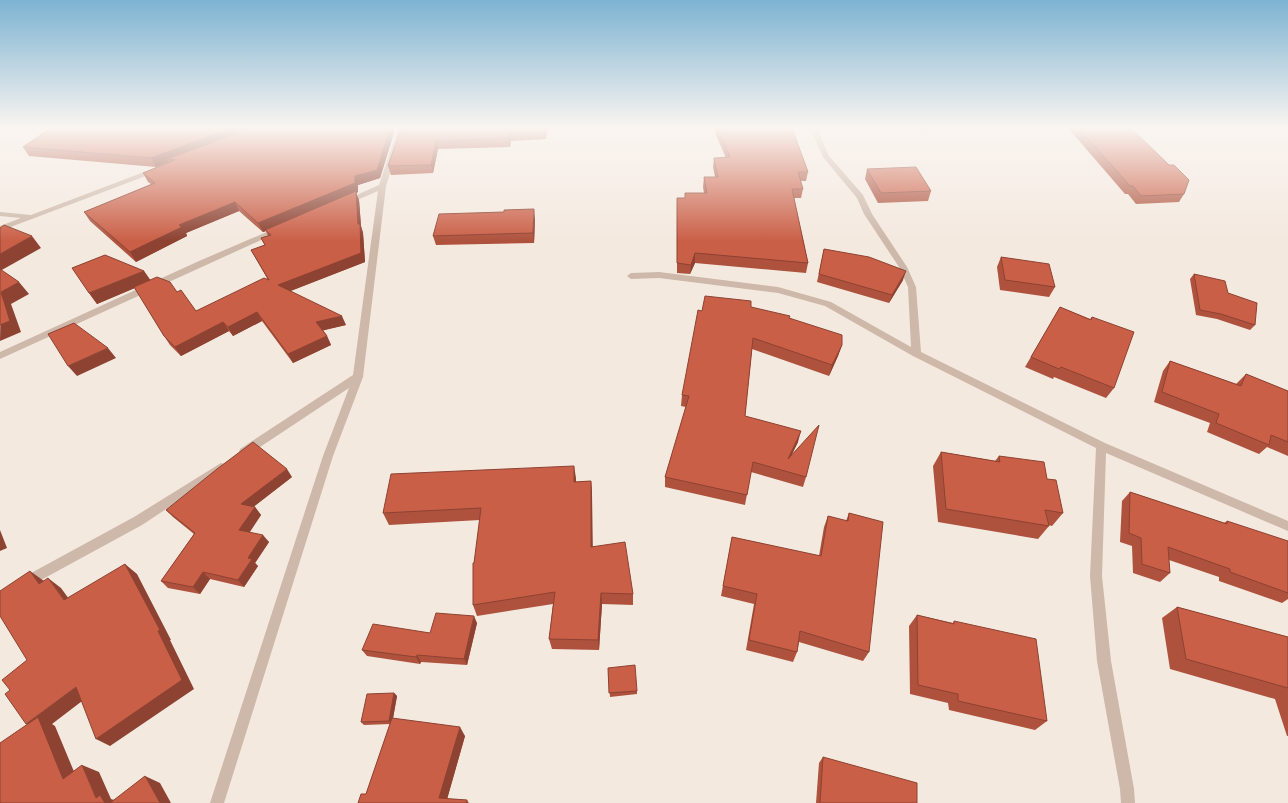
<svg xmlns="http://www.w3.org/2000/svg" width="1288" height="803" viewBox="0 0 1288 803" font-family="'Source Sans 3',sans-serif">
	<style>
		.lines { fill: none; stroke-linecap: round; stroke-linejoin: round }
		.street { fill: #cdb8aa; fill-rule: evenodd }
		.wall { fill: #ae523d }
		.shaded-wall { fill: #8d4232 }
		.building { fill: #ca5f47; stroke: #8d4232 }
	</style>
	<rect width="100%" height="100%" fill="#f4e9df"/>
	<g class="lines">
		<g class="street">
			<polygon points="398,128 404,128 386,186 363,377 333,456 224,803 210,803 323,456 349,388 248,455 244,456 240,455 239,452 240,449 353,375 378,191 348,204 345,204 341,202 379,185"/>
			<polygon points="810,128 817,128 829,156 863,195 872,214 907,267 916,287 921,352 1105,443 1288,521 1288,531 1106,453 1102,576 1111,661 1134,789 1135,803 1121,803 1120,789 1097,661 1090,576 1096,448 913,356 825,306 778,293 659,278 631,279 627,276 631,273 659,272 778,287 831,302 911,347 908,287 899,267 864,214 857,198 823,157"/>
			<polygon points="152,169 155,169 159,171 0,231 0,226 21,218 0,216 0,212 31,215"/>
			<polygon points="276,228 282,228 283,230 0,359 0,352 199,261"/>
			<polygon points="221,463 225,464 226,467 225,470 142,525 30,586 26,588 22,586 20,582 22,578 134,517"/>
		</g>
	</g>
	<g class="wall">
		<polygon points="51,128 393,128 394,133 380,178 358,185 358,192 356,193 359,200 361,226 363,233 365,262 290,291 346,325 323,330 327,336 331,345 293,363 262,321 233,336 229,331 181,356 170,345 164,336 135,288 97,304 89,293 144,271 150,280 177,292 196,311 268,280 251,250 265,245 261,238 268,236 266,231 263,232 239,211 186,233 187,236 136,262 90,221 84,212 151,184 148,182 143,173 168,162 156,167 29,156 23,147"/>
		<polygon points="401,128 547,128 546,139 511,141 510,147 438,149 433,173 391,175 388,166"/>
		<polygon points="713,128 792,128 808,172 806,181 800,181 803,189 801,198 794,198 808,263 806,273 695,263 690,274 677,273 677,198 685,198 704,193 703,187 704,177 715,177 713,167 714,158 726,158"/>
		<polygon points="851,128 879,128 852,129"/>
		<polygon points="920,128 956,128 921,130"/>
		<polygon points="1068,128 1131,128 1184,194 1179,202 1136,204 1128,194 1125,194"/>
		<polygon points="867,169 931,191 928,201 878,203 865,179"/>
		<polygon points="535,219 534,243 436,245 433,236"/>
		<polygon points="824,249 903,280 889,303 817,282"/>
		<polygon points="1001,257 1055,287 1049,297 1000,290 997,267"/>
		<polygon points="1194,274 1255,325 1250,330 1217,319 1196,315 1190,279"/>
		<polygon points="751,307 790,318 842,345 838,356 829,376 752,349 745,416 798,442 792,454 806,477 803,487 751,472 745,505 665,487 665,477 686,407 681,406 682,395 702,311"/>
		<polygon points="1060,307 1090,319 1092,317 1114,388 1106,398 1054,377 1053,379 1025,367"/>
		<polygon points="1170,361 1236,384 1246,374 1288,391 1288,456 1267,447 1259,454 1207,432 1210,423 1154,402 1163,371"/>
		<polygon points="941,452 995,461 999,456 1047,479 1063,513 1052,526 1048,525 1049,526 1038,539 938,522 933,466"/>
		<polygon points="292,477 253,507 255,507 261,515 249,532 269,542 255,563 258,566 244,587 210,579 200,594 168,588 161,581 194,534 173,517 166,510"/>
		<polygon points="576,478 576,482 591,481 592,493 592,547 633,594 633,605 602,604 599,650 552,649 549,639 553,604 477,616 473,605 474,563 480,520 389,525 383,513"/>
		<polygon points="1130,492 1224,523 1227,521 1288,545 1288,599 1282,603 1219,581 1219,577 1169,560 1170,573 1160,582 1133,573 1132,546 1120,542 1122,501"/>
		<polygon points="849,513 869,652 863,661 799,642 797,652 793,662 746,650 754,604 721,596 732,537 819,556 824,527 828,516 846,521"/>
		<polygon points="1177,607 1288,637 1288,736 1287,736 1275,699 1170,669 1162,618"/>
		<polygon points="917,615 953,623 954,621 1047,721 1035,730 949,710 948,703 910,694 909,626"/>
		<polygon points="477,623 467,665 421,662 420,664 367,656 362,650"/>
		<polygon points="608,668 637,691 637,694 610,697"/>
		<polygon points="394,693 397,696 393,718 465,736 447,799 467,800 469,803 358,803 366,794 390,724 364,725 361,722"/>
		<polygon points="823,757 917,803 816,803 819,763"/>
	</g>
	<g class="shaded-wall">
		<polygon points="232,128 249,128 167,159 168,162 156,167 151,158"/>
		<polygon points="390,128 393,128 394,133 380,178 358,185 358,192 356,193 359,200 361,226 363,233 365,262 283,294 278,285 361,253 265,230 266,231 263,232 258,223 355,176"/>
		<polygon points="545,128 547,128 546,139 545,131"/>
		<polygon points="509,133 511,141 510,147 508,138"/>
		<polygon points="436,141 438,149 433,173 431,165"/>
		<polygon points="235,202 239,211 186,233 187,236 136,262 130,252 179,225"/>
		<polygon points="534,209 535,219 534,243 533,233"/>
		<polygon points="32,236 41,248 0,271 0,254"/>
		<polygon points="695,253 695,263 690,274 691,265"/>
		<polygon points="144,271 151,281 97,304 89,293"/>
		<polygon points="906,271 903,280 889,303 892,295"/>
		<polygon points="19,282 29,294 11,304 21,332 0,341 1,292"/>
		<polygon points="257,312 262,321 233,336 228,327"/>
		<polygon points="342,316 346,325 321,331 316,322"/>
		<polygon points="223,322 229,331 181,356 175,347"/>
		<polygon points="327,336 331,345 293,363 288,354"/>
		<polygon points="842,345 838,356 829,376 832,365"/>
		<polygon points="108,348 116,358 77,376 68,366"/>
		<polygon points="801,431 798,442 785,469 788,459"/>
		<polygon points="574,466 576,478 576,494 574,482"/>
		<polygon points="287,469 292,477 247,512 241,504"/>
		<polygon points="591,481 592,493 593,559 591,547"/>
		<polygon points="255,507 261,515 246,538 239,530"/>
		<polygon points="0,530 7,548 0,551"/>
		<polygon points="263,535 269,542 255,563 258,566 244,587 238,580 248,558"/>
		<polygon points="125,564 137,574 171,640 170,640 194,689 110,746 96,739"/>
		<polygon points="30,571 44,581 39,584"/>
		<polygon points="203,572 210,579 200,594 193,587"/>
		<polygon points="48,578 61,588 77,610 64,600"/>
		<polygon points="601,593 602,604 599,650 598,640"/>
		<polygon points="474,616 477,623 467,665 464,659"/>
		<polygon points="417,655 421,662 420,664 416,657"/>
		<polygon points="76,687 90,695 52,724 55,726 80,786 63,779 42,732 26,724"/>
		<polygon points="394,693 397,696 392,724 389,721"/>
		<polygon points="460,727 465,736 446,803 439,798"/>
		<polygon points="82,765 99,772 111,799 117,801 118,803 105,803 96,798"/>
		<polygon points="145,776 160,783 171,803 160,803"/>
	</g>
	<g class="building">
		<polygon points="51,128 232,128 151,158 23,147"/>
		<polygon points="246,128 390,128 377,170 355,176 355,183 258,223 235,202 179,225 182,227 130,252 84,212 155,183 143,173 175,160 167,159 241,132"/>
		<polygon points="401,128 545,128 545,131 509,133 508,138 436,141 431,165 388,166"/>
		<polygon points="718,128 792,128 808,172 798,172 803,189 792,189 808,263 695,253 691,265 677,263 677,198 685,198 685,193 707,193 704,177 718,177 714,158 730,157"/>
		<polygon points="1079,128 1131,128 1169,165 1174,165 1189,180 1184,194 1141,196 1133,186 1130,186"/>
		<polygon points="916,167 931,191 881,193 867,169"/>
		<polygon points="356,191 358,224 360,224 361,253 278,285 342,316 316,322 327,336 288,354 257,312 228,327 223,322 175,347 164,336 134,287 157,277 170,282 177,292 181,290 196,311 264,278 269,280 251,250 265,245 261,238 271,235 265,230"/>
		<polygon points="534,209 533,233 433,236 439,214 504,212 504,210"/>
		<polygon points="4,225 32,236 0,254 0,228"/>
		<polygon points="824,249 869,257 906,271 892,295 819,274"/>
		<polygon points="105,255 144,271 89,293 72,268"/>
		<polygon points="1001,257 1049,264 1055,287 1005,280"/>
		<polygon points="0,269 19,282 1,292 10,321 0,325"/>
		<polygon points="1194,274 1225,281 1228,293 1257,303 1255,325 1221,314 1200,310"/>
		<polygon points="705,296 751,301 751,307 790,316 789,318 842,335 842,345 832,365 753,338 745,416 801,431 788,459 819,425 806,477 753,462 747,495 665,477 689,396 682,395 698,310 702,311"/>
		<polygon points="1060,307 1091,320 1092,317 1134,332 1114,388 1061,367 1059,369 1031,357"/>
		<polygon points="74,323 108,348 68,366 48,334"/>
		<polygon points="1170,361 1241,386 1246,374 1288,391 1288,442 1271,435 1269,445 1216,423 1219,414 1162,392"/>
		<polygon points="253,442 287,469 241,504 255,507 239,530 263,535 248,558 252,559 238,580 203,572 193,587 161,581 195,533 166,510 217,469"/>
		<polygon points="941,452 1000,462 999,456 1044,462 1047,479 1056,480 1063,513 1045,510 1049,526 946,509"/>
		<polygon points="574,466 574,482 591,481 591,547 625,542 633,594 601,593 598,640 549,639 555,592 473,605 473,563 474,563 481,508 383,513 391,474"/>
		<polygon points="1130,492 1227,524 1227,521 1288,541 1288,593 1230,572 1230,569 1168,547 1170,573 1142,564 1141,538 1129,533"/>
		<polygon points="849,513 883,522 869,652 800,631 797,652 749,640 757,594 723,586 732,537 821,556 828,516 848,521"/>
		<polygon points="125,564 160,630 158,631 182,680 96,739 76,687 26,724 5,694 10,690 2,680 27,660 0,616 0,591 30,571 39,584 48,578 64,600"/>
		<polygon points="1177,607 1288,637 1288,688 1186,659"/>
		<polygon points="436,613 474,616 464,659 417,655 416,657 362,650 373,624 430,633"/>
		<polygon points="917,615 954,624 954,621 1036,639 1047,721 958,701 958,694 918,685"/>
		<polygon points="635,665 637,691 609,693 608,668"/>
		<polygon points="394,693 389,721 361,722 367,694"/>
		<polygon points="38,717 63,779 82,765 96,798 100,795 105,803 0,803 0,743"/>
		<polygon points="392,718 460,727 439,798 467,800 466,803 358,803 361,794 366,794"/>
		<polygon points="823,757 917,783 917,803 820,803"/>
		<polygon points="145,776 160,803 110,803"/>
	</g>
	<linearGradient id="sky" x2="0" y2="1"><stop stop-color="#7db3d2"/><stop offset="0.53" stop-color="#faf5f1"/><stop offset="1" stop-color="#faf5f1" stop-opacity="0"/></linearGradient>
	<rect width="1288" height="241" fill="url(#sky)"/>
</svg>
